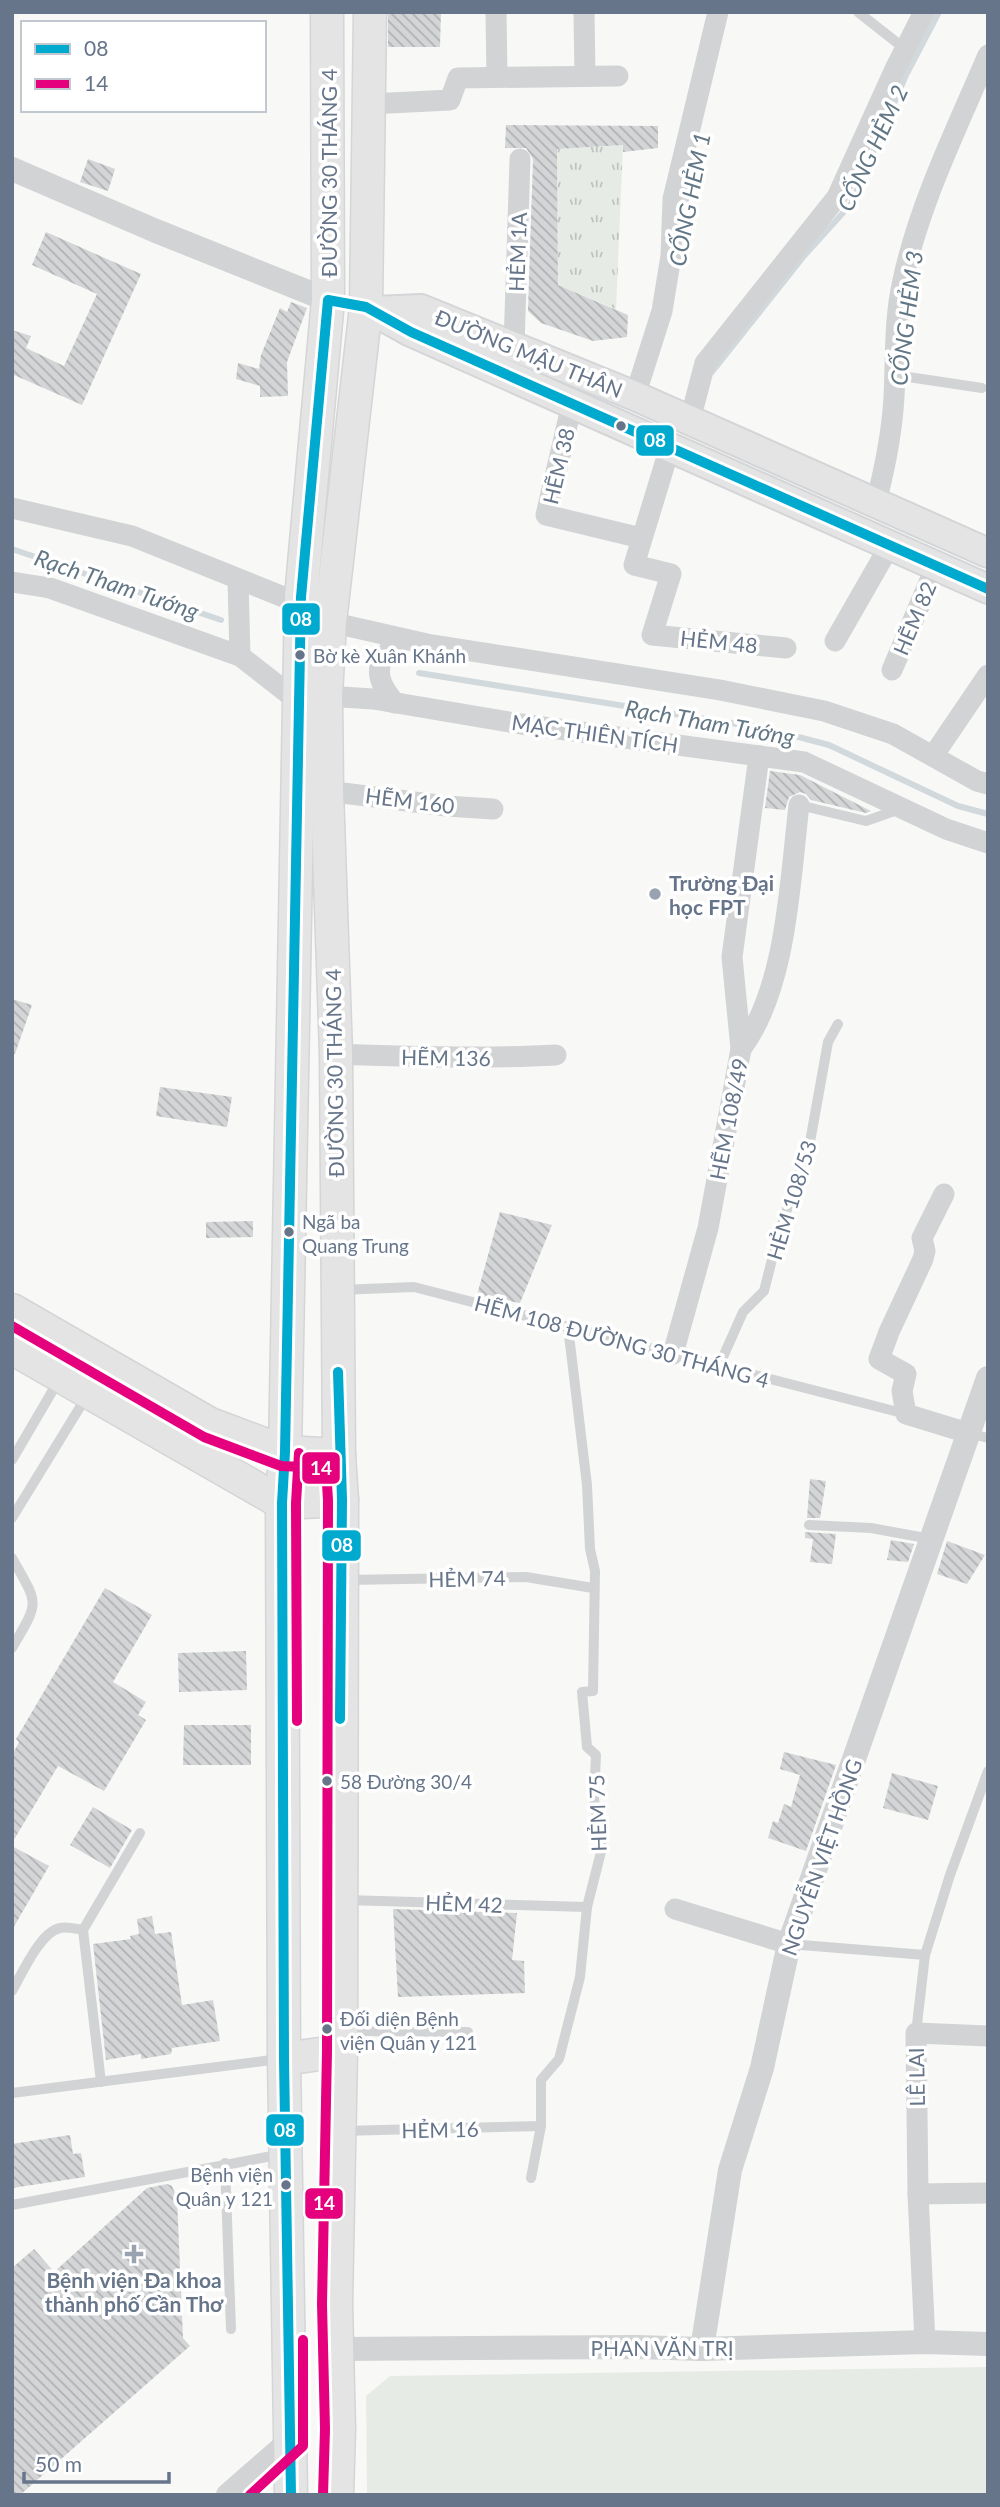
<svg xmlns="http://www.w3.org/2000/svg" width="1000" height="2507" viewBox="0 0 1000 2507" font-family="Lato,sans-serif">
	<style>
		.grass { fill: url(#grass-tufts) }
		.park { fill: #e7ebe5 }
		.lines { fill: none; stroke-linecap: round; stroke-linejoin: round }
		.stream { stroke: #d2d9dd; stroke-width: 6 }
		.building { fill: url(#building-back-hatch) }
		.secondary-casing { stroke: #d3d5d7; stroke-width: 32 }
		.primary-casing { stroke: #d4d5d6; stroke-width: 35 }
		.service { stroke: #d2d3d4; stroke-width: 10 }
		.minor { stroke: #d2d3d4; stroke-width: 21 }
		.tertiary { stroke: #d2d3d4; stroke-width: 24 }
		.secondary { stroke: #e4e4e5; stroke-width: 28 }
		.primary { stroke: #e4e4e5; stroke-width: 32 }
		.bus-1-casing { stroke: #fff; stroke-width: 16 }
		.bus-2-casing { stroke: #fff; stroke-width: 16 }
		.bus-1 { stroke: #00a9ce; stroke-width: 10 }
		.bus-2 { stroke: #e5007d; stroke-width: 10 }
		.bus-dot { fill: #66758a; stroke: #fff; stroke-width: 2.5 }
		.poi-dot { fill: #99a3b0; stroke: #fff; stroke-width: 2.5 }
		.labels { text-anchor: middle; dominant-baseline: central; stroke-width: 7; stroke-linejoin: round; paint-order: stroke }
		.bus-label { font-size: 19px; fill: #66758a; stroke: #fff; text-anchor: start }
		.street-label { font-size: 21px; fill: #66758a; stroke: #fff }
		.poi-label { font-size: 21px; font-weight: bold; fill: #66758a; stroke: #fff; text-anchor: start }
		.water-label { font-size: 23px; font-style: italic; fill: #627785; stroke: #fff }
		.line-badge { stroke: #fff; stroke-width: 2.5 }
		.badge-label { font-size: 19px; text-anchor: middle; font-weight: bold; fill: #fff }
	</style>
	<defs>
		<pattern id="grass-tufts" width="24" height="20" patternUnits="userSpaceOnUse" patternTransform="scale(1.75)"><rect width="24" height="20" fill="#e7ebe5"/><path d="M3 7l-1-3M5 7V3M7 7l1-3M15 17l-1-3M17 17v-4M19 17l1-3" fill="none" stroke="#bfc3bf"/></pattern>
		<pattern id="building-back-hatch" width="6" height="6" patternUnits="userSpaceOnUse" patternTransform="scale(1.75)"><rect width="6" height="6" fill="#d4d5d6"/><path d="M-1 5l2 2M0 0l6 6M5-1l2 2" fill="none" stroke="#b0b1b3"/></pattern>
	</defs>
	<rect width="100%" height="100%" fill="#f8f8f7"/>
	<polygon class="grass" points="623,145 616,309 558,285 557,149"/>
	<polygon class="park" points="988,2367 988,2495 367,2495 366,2396 390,2376"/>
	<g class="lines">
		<g class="stream">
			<polyline points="681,230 693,158"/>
			<polyline points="712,372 804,256 851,204 906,75 939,12"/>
			<polyline points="12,549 221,620"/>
			<polyline points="419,673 768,729 829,745 958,806 988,814"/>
		</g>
	</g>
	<g class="building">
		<polygon points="388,12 441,12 440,47 388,47"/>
		<polygon points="506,125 658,126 658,148 623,152 623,145 557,149 558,285 628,315 627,337 593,341 541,323 528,311 533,159 526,148 505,148"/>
		<polygon points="88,159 115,169 108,191 80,182"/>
		<polygon points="46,232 141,274 82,405 14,375 12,380 12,330 31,336 26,348 64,366 97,294 32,265"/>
		<polygon points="291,302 307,308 287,362 288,396 260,397 260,386 236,379 238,363 259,369 261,355 280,308 287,312"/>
		<polygon points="770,771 800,775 871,811 866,813 811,800 806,794 800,792 789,797 785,810 765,808"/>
		<polygon points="12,999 32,1005 15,1054 12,1054"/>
		<polygon points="160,1087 232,1097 227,1127 156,1116"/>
		<polygon points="500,1212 552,1225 520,1303 477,1295"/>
		<polygon points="253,1221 253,1237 206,1238 206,1222"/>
		<polygon points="810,1479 826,1481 820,1518 807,1518"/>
		<polygon points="805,1532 836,1534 832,1564 810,1562 813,1539 805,1538"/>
		<polygon points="891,1540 914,1544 908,1562 887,1560"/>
		<polygon points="947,1541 985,1555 967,1584 937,1574"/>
		<polygon points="105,1588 152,1615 113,1682 146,1702 138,1715 146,1720 104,1791 58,1766 12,1843 12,1755 19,1742 16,1739"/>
		<polygon points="246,1651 247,1690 179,1692 178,1653"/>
		<polygon points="184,1725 251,1725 251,1765 183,1765"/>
		<polygon points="784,1752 836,1765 806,1851 768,1838 773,1821 778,1823 784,1804 791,1807 800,1775 780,1769"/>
		<polygon points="892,1773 938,1786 928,1820 883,1808"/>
		<polygon points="93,1807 132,1830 110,1868 70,1845"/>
		<polygon points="12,1846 49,1866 12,1930"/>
		<polygon points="393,1909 517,1913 512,1960 524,1961 525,1993 398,1997"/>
		<polygon points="152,1916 155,1934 171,1932 182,2005 213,2000 220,2041 172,2048 171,2054 141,2059 141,2054 106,2060 93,1944 131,1939 130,1936 139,1934 137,1919"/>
		<polygon points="70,2135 73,2154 81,2153 85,2177 12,2188 12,2144"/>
		<polygon points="167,2184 172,2186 177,2198 183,2338 190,2346 20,2495 12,2495 12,2268 34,2249 54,2272 147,2188"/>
	</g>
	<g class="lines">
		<defs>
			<g id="secondary">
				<polyline points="366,307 411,332 988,589"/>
				<polyline points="375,311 421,309 635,396 988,553"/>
			</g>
			<g id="primary">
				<polyline points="12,1310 210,1424 285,1452 339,1455"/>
				<polyline points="12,1348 282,1503 342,1500"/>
				<polyline points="284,2059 341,2051"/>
				<polyline points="291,2495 284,2059 282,1503 285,1452 301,597 328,300 327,12"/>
				<polyline points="337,2495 339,2429 336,2304 341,2051 342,1500 339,1455 336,1054 327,791 326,696 330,622 366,307 370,12"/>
			</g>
		</defs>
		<use href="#secondary" class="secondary-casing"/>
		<use href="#primary" class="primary-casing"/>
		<g class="service">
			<polyline points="858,12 905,49"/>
			<polyline points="895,375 982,388"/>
			<polyline points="799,805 866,821 900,809"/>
			<polyline points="340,1290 414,1287 906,1414"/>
			<polyline points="719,1366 743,1312 764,1291 778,1236 810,1142 828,1042 838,1024"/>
			<polyline points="968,1433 988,1438"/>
			<polyline points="12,1460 60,1378"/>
			<polyline points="12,1518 88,1394"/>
			<polyline points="809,1525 871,1528 931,1539"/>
			<path d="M12 1558C39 1606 40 1600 12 1648"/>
			<polyline points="345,1580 526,1577 593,1588"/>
			<polyline points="345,1900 587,1907"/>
			<polyline points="789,1944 925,1955"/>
			<path d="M12 1991C22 1974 40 1932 60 1928 67 1926 76 1929 83 1930"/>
			<polyline points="343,2031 468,2032"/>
			<polyline points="916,2033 925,1955 950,1875 988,1771"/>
			<polyline points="101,2082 83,1930 140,1833"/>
			<polyline points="12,2093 280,2059"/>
			<polyline points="341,2131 541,2126"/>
			<polyline points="225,2163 231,2329"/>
			<polyline points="531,2178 541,2126 541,2080 559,2059 580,1977 587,1907 602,1848 594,1799 596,1755 587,1747 582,1692 593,1691 595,1571 590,1549 587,1485 568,1327"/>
			<polyline points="12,2205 283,2154"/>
		</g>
		<g class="minor">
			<polyline points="496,12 497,77"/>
			<polyline points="584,12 585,76"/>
			<polyline points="370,104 450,100 458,78 618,76"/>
			<polyline points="514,346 520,159"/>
			<polyline points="635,396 662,311 671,256 673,199 718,12"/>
			<polyline points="572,404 546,515 641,538"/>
			<polyline points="690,420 705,363 837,197 895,69 924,12"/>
			<polyline points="670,447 634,565 671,574 652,635 786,648"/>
			<path d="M876 502C885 468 892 432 894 397 896 358 894 319 903 280 920 202 957 128 988 55"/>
			<polyline points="12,508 132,536 301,604"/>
			<polyline points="238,580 240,656"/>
			<polyline points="12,582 50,588 240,656 299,702"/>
			<polyline points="330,622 427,644 720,690 824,711 893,734 977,781 988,784"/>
			<polyline points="835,641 890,545"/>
			<polyline points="892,670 936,566"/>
			<polyline points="326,696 373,699 521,724 804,762 946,829 988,843"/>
			<path d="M395 703C372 677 374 657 404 640"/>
			<polyline points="933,756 988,675"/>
			<polyline points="327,791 446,806 493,809"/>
			<polyline points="741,1049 732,957 759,756"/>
			<path d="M336 1054C410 1057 483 1059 556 1055"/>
			<polyline points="944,1194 922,1238 925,1251 923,1259 889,1332 879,1359 906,1374 902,1391 906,1414 968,1433"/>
			<path d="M673 1354 708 1228 741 1049C787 988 790 880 799 805"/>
			<polyline points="675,1909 789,1944"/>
			<polyline points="918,2194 988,2193"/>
			<polyline points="925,2342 918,2194 916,2033 988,2036"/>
		</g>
		<g class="tertiary">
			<polyline points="12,169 156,231 328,300"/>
			<polyline points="337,2349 637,2347 702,2349 925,2342 988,2344"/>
			<polyline points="702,2349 730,2170 762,2068 789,1944 988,1378"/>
			<polyline points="228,2495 290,2441"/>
		</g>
		<use href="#secondary" class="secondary"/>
		<use href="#primary" class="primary"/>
		<defs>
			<g id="bus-1">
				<polyline points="338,1372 342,1500 340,1719"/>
				<polyline points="291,2495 284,2059 282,1503 285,1452 301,597 328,300 366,307 411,332 988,589"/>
			</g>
			<g id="bus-2">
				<polyline points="12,1326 204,1437 281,1466 326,1468 328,1500 327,2051 322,2304 325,2429 323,2495"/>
				<polyline points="297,1721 296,1503 299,1453"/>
				<polyline points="250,2495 303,2446 303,2340"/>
			</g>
		</defs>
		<use href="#bus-1" class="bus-1-casing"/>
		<use href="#bus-2" class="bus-2-casing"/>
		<use href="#bus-1" class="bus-1"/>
		<use href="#bus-2" class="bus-2"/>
	</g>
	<g class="bus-dot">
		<circle cx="621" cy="426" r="6"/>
		<circle cx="300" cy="655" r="6"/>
		<circle cx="289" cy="1232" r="6"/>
		<circle cx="327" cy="1781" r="6"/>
		<circle cx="327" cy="2029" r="6"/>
		<circle cx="286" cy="2185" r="6"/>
	</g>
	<g class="poi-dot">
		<circle cx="655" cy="894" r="7"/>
		<path d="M130.5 2243.5h7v7h7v7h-7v7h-7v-7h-7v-7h7z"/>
	</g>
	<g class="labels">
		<g class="bus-label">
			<text x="313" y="655">Bờ kè Xuân Khánh</text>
			<text x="302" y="1221">Ngã ba<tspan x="302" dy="24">Quang Trung</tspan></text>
			<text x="340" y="1781">58 Đường 30/4</text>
			<text x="340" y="2018">Đối diện Bệnh<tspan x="340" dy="24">viện Quân y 121</tspan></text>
			<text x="273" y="2174" text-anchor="end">Bệnh viện<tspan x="273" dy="24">Quân y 121</tspan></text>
		</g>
		<g class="street-label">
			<text transform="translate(328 173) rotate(-90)">ĐƯỜNG 30 THÁNG 4</text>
			<text transform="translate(517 252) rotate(-88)">HẺM 1A</text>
			<text transform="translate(529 353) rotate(22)">ĐƯỜNG MẬU THÂN</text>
			<text transform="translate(558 466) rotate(-77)">HẼM 38</text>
			<text transform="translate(914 618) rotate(-67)">HẼM 82</text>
			<text transform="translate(719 641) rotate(6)">HẺM 48</text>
			<text transform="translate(595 733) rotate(8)">MẠC THIÊN TÍCH</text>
			<text transform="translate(410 800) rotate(7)">HẼM 160</text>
			<text transform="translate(446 1057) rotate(1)">HẼM 136</text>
			<text transform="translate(334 1073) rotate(-91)">ĐƯỜNG 30 THÁNG 4</text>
			<text transform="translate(728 1119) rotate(-79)">HẼM 108/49</text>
			<text transform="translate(791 1200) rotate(-73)">HẺM 108/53</text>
			<text transform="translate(622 1341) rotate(15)">HẼM 108 ĐƯỜNG 30 THÁNG 4</text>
			<text transform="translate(467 1578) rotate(-1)">HẺM 74</text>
			<text transform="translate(597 1813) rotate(-92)">HẺM 75</text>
			<text transform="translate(821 1857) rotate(-71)">NGUYỄN VIỆT HỒNG</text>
			<text transform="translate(464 1903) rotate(2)">HẺM 42</text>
			<text transform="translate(916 2077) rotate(-91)">LÊ LAI</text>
			<text transform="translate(440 2129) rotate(-1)">HẺM 16</text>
			<text x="662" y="2347">PHAN VĂN TRỊ</text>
		</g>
		<g class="poi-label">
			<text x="669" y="882">Trường Đại<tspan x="669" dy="24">học FPT</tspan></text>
			<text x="134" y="2279" text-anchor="middle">Bệnh viện Đa khoa<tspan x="134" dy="24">thành phố Cần Thơ</tspan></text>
		</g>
		<g class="water-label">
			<text transform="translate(872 148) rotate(-65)">CỐNG HẺM 2</text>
			<text transform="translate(689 199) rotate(-79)">CỐNG HẺM 1</text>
			<text transform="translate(906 318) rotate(-83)">CỐNG HẺM 3</text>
			<text transform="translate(117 584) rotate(19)">Rạch Tham Tướng</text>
			<text transform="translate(710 722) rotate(10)">Rạch Tham Tướng</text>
		</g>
	</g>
	<g class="line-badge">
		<rect x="635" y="424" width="40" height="33" rx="7" fill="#00a9ce"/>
		<rect x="281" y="602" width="40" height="34" rx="7" fill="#00a9ce"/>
		<rect x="301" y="1451" width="40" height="34" rx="7" fill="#e5007d"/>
		<rect x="321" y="1529" width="41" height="33" rx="7" fill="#00a9ce"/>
		<rect x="265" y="2113" width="40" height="34" rx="7" fill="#00a9ce"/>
		<rect x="304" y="2187" width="40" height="33" rx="7" fill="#e5007d"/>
	</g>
	<g class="badge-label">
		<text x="655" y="447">08</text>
		<text x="301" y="626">08</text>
		<text x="321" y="1475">14</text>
		<text x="342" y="1552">08</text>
		<text x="285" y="2137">08</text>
		<text x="324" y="2210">14</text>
	</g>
	<rect width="1000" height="2507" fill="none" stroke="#66758a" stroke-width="28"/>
	<rect x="21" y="21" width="245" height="91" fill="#ffffff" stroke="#c2c8d0" stroke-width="2"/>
	<rect x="35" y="44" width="35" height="10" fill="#00a9ce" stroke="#c2c8d0" stroke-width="2"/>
	<text x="84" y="56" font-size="21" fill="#66758a">08</text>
	<rect x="35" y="79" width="35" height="10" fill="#e5007d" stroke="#c2c8d0" stroke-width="2"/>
	<text x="84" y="91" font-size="21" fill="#66758a">14</text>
	<path d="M24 2472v10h145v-10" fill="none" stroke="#66758a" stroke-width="3.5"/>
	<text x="35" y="2472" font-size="21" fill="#66758a" stroke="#ffffff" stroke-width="5" paint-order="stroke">50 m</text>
</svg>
